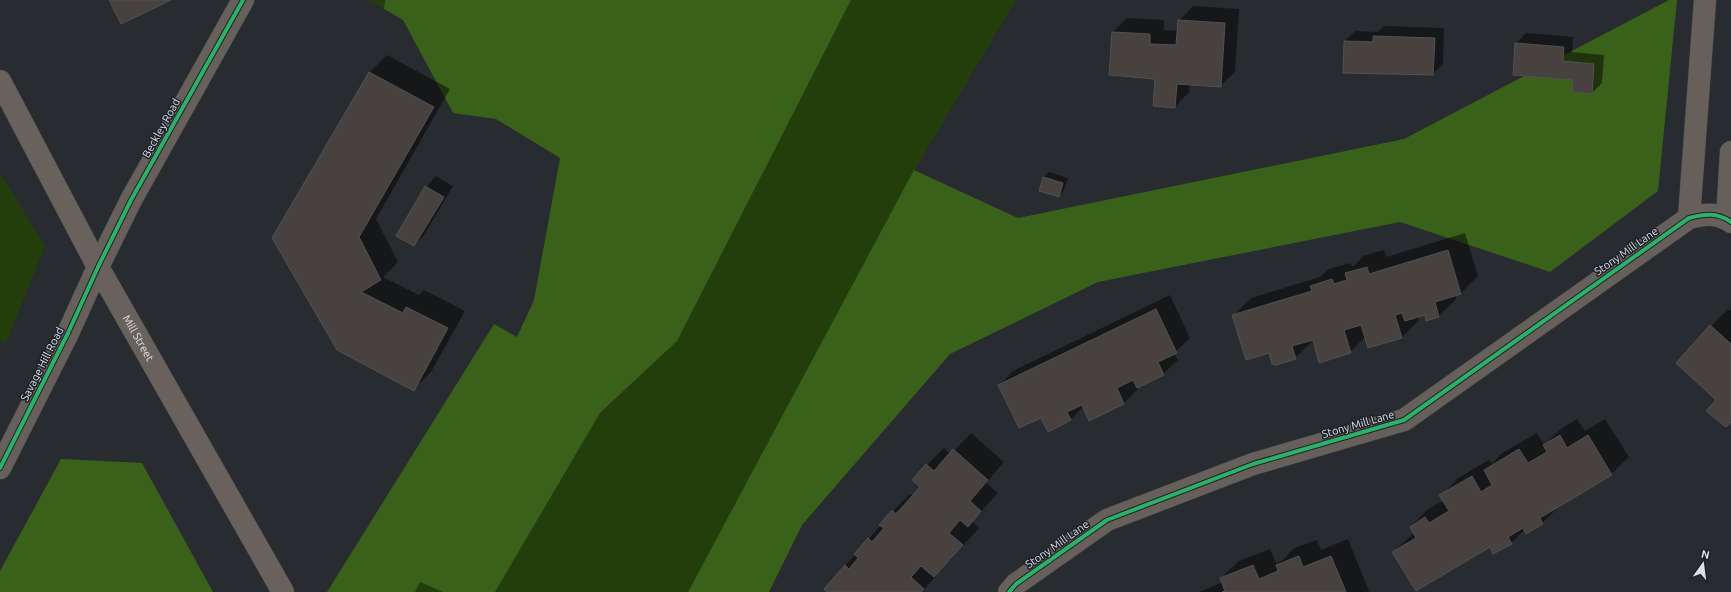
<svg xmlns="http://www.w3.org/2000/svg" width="1731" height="592" viewBox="0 0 1731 592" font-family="Ubuntu,sans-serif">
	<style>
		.green { fill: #233e0b }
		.forest { fill: #3a611a }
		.shadow { fill: #0007 }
		.building { fill: #47413f; stroke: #525253 }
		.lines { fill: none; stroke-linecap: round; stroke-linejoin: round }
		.minor-casing { stroke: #46494c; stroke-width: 23 }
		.secondary-casing { stroke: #46494c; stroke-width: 23 }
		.minor { stroke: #665f5a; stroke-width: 22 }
		.secondary { stroke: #68615c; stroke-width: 22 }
		.cycleway-casing { stroke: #1c202a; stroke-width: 6 }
		.cycleway { stroke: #2db169; stroke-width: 4 }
		.labels { text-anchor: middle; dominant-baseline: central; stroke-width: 3; stroke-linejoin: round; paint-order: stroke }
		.street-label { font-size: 11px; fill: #dde0e7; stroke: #1c202a }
	</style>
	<rect width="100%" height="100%" fill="#282b30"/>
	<g class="green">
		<polygon points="367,0 385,0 384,9"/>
		<polygon points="851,0 1016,0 914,171 688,592 495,592 600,413 677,340"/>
		<polygon points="0,173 45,246 6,343 0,340"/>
		<polygon points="420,582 443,592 415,592"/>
	</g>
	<g class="forest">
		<polygon points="385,0 851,0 677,341 600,413 495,592 443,592 420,582 415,592 327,592 494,324 517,337 534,300 560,158 496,119 453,113 403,20 384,9"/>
		<polygon points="1669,0 1677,0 1658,191 1550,272 1400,222 1098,282 950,354 802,525 769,592 688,592 914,170 1018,218 1404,139"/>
		<polygon points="61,459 142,463 213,592 0,592 0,571"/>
	</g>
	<g class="shadow">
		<polygon points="1193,6 1239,9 1235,72 1220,86 1190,84 1189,92 1175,107 1156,78 1113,32 1127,18 1164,20 1164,30 1178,31 1179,21"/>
		<polygon points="1384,26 1444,28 1443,64 1433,74 1344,72 1345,41 1355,31 1378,32"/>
		<polygon points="1526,33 1573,37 1572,52 1604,55 1602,83 1592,93 1574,79 1516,44"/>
		<polygon points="387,55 450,89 376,219 398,262 383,277 419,295 424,290 465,311 431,372 414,389 273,238 370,72"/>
		<polygon points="1049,172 1068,178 1064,190 1059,196 1040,190 1044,177"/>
		<polygon points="436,176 453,186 424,235 414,245 398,236 426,187"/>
		<polygon points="1465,233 1478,276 1461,293 1455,295 1456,299 1439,316 1427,320 1425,314 1418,316 1419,320 1402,337 1369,347 1366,336 1350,352 1314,340 1295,358 1270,352 1233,316 1251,298 1320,277 1329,269 1350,263 1353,267 1363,256 1384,250 1386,257"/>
		<polygon points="1170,295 1190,338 1174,353 1178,360 1163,374 1137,387 1138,389 1124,403 1089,420 1083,407 1071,419 1048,430 1042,416 999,386 1013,371"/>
		<polygon points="1728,309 1731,311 1731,421 1717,400 1711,326"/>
		<polygon points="1577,419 1585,431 1605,419 1629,457 1611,474 1560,506 1542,523 1525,529 1511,543 1494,553 1490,546 1393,552 1414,533 1411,527 1428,509 1444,500 1441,496 1458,478 1489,460 1492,464 1502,453 1537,433 1544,445 1562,428"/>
		<polygon points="971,433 1004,462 986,483 998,493 972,521 979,528 940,571 922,592 828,592 845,566 893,511 910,494 913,496 921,487 927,465 944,448 951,454"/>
		<polygon points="1348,539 1369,591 1368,592 1199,592 1223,582 1221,578 1239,561 1270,549 1276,563 1283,560 1294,548 1317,540 1321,550"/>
	</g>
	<g class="building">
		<polygon points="109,0 171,0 121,24"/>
		<polygon points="1178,20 1225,23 1221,87 1177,84 1175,108 1153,106 1155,79 1109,75 1112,32 1150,34 1150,44 1176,45"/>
		<polygon points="1373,36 1435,38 1433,75 1343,73 1344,41 1373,42"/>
		<polygon points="1515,43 1564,47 1563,61 1594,64 1592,94 1572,92 1573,80 1513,75"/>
		<polygon points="369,72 434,107 359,237 381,280 361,292 403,313 406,307 448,328 414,391 337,350 272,238"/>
		<polygon points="1043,177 1063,183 1059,197 1039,191"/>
		<polygon points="425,186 444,197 414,246 396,236"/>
		<polygon points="1448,250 1461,294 1435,302 1439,317 1426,321 1425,315 1405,321 1402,313 1395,315 1402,338 1368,348 1361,325 1344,330 1351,353 1319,363 1313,340 1292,346 1296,359 1276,365 1272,364 1269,353 1246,360 1232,315 1312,291 1310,286 1332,279 1334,284 1347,280 1345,273 1367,267 1369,274"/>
		<polygon points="1156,309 1177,353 1158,362 1164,375 1137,388 1133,380 1117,388 1124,404 1089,421 1082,405 1067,412 1071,420 1048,432 1041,418 1019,428 998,385"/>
		<polygon points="1710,325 1731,344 1731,422 1726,427 1706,411 1716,400 1676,363"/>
		<polygon points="1560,435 1567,448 1588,435 1612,475 1540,518 1543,524 1526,534 1523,528 1508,537 1512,544 1493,554 1490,547 1416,591 1392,552 1416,538 1410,527 1425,517 1429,523 1449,511 1439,495 1472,476 1481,492 1492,485 1484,470 1519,449 1528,463 1547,452 1543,445"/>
		<polygon points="953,449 988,480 970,501 981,511 968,527 960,520 949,533 963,545 934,577 921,566 911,577 924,589 921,592 827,592 824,589 845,565 849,569 858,558 854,554 868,538 872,542 884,528 879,525 892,510 896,514 920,487 912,480 926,464 934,471"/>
		<polygon points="1299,556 1303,567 1331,556 1346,592 1222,592 1225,591 1220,578 1253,565 1259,579 1278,571 1276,565"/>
	</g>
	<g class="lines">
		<defs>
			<g id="minor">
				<polyline points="1689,218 1705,0"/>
				<polyline points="1727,219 1731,152"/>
				<polyline points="0,468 68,333 98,267 131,200 243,0"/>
				<path d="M1009 592 1016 584 1107 520 1253 464 1404 420 1689 218C1704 214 1717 212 1731 222"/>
			</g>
			<g id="secondary">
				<path id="s1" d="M0 81 98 267 283 592"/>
			</g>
		</defs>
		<use href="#minor" class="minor-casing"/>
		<use href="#secondary" class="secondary-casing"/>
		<use href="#minor" class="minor"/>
		<use href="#secondary" class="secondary"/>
		<defs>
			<g id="cycleway">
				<polyline points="0,468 68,333 98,267 131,200 243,0"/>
				<path d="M1009 592 1016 584 1107 520 1253 464 1404 420 1689 218C1704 214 1717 212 1731 222"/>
			</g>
		</defs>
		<use href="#cycleway" class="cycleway-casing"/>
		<use href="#cycleway" class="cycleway"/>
	</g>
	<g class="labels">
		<g class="street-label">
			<text transform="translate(161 128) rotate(-61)">Beckley Road</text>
			<text transform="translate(1626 251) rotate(-35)">Stony Mill Lane</text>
			<text stroke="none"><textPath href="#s1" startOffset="292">Mill Street</textPath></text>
			<text transform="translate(42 364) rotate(-63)">Savage Hill Road</text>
			<text transform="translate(1358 424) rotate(-16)">Stony Mill Lane</text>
			<text transform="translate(1057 544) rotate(-35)">Stony Mill Lane</text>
		</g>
	</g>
	<g transform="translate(1703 564) rotate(14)" stroke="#1c202a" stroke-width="3" paint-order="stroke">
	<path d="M0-3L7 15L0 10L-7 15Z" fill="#dde0e7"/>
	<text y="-6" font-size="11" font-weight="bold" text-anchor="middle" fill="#dde0e7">N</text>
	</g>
</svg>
